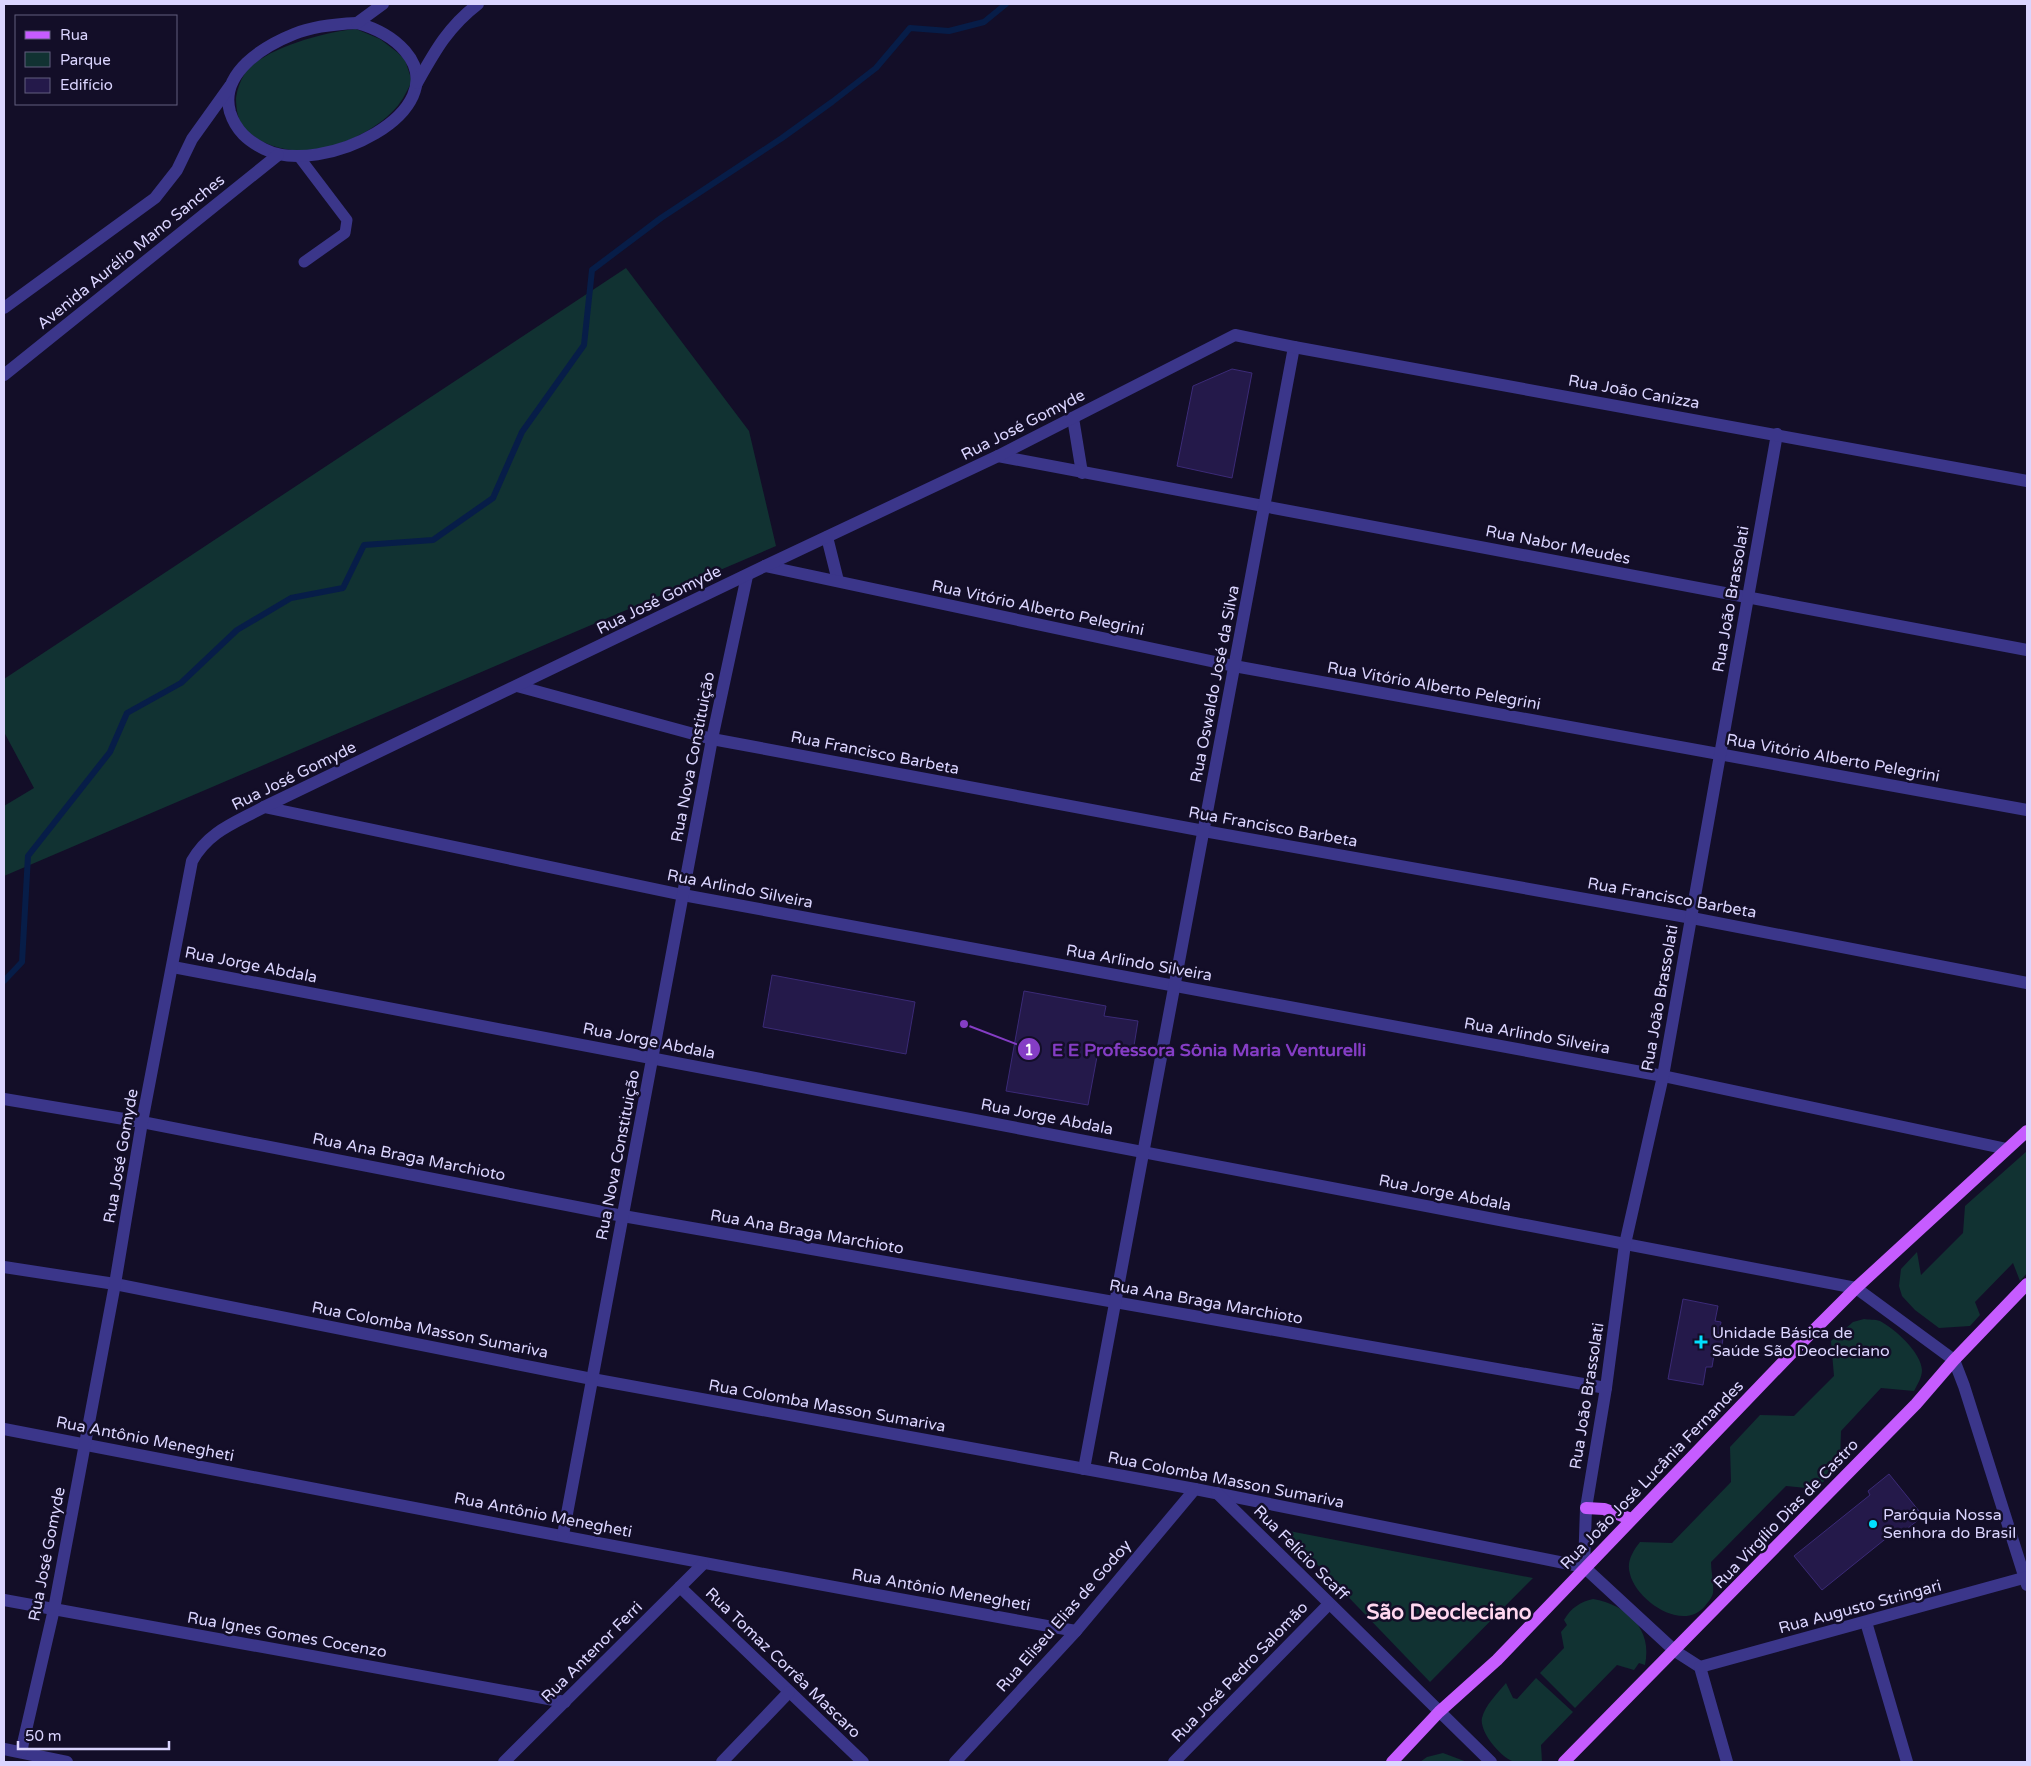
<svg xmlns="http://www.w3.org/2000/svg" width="2031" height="1766" viewBox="0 0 2031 1766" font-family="'Varela Round',sans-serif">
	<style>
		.green { fill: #113232 }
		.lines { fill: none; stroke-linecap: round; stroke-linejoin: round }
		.stream { stroke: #071d48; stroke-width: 6 }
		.building { fill: #24194a; stroke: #3b2a77 }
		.service { stroke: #3b368a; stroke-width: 11 }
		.minor { stroke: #3b368a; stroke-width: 12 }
		.primary { stroke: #c65cff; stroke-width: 12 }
		.poi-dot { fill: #01e0ff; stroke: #130e28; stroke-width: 2 }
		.labels { text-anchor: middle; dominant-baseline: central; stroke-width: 5; stroke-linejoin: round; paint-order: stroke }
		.street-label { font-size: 16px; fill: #dbd5ff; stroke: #130e28 }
		.poi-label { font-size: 16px; fill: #dbd5ff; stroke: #130e28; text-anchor: start }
		.district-label { font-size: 21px; font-weight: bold; fill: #ffd7ef; stroke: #130e28 }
		.leader { fill: none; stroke: #853dc5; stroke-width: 2 }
		.callout-dot { fill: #853dc5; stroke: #130e28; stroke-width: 2 }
		.mark-label { font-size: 15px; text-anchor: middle; font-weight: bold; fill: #fff }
		.callout-label { font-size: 18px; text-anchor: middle; font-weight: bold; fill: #853dc5; stroke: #130e28; stroke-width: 5; stroke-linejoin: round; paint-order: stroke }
	</style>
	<rect width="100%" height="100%" fill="#130e28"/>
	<g class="green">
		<path d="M356 29 380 39 397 52 405 60 412 81C406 93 401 104 391 113 359 144 298 164 258 139 255 136 249 134 246 131 238 122 236 109 236 98 237 90 240 81 245 73 262 49 327 31 356 29Z"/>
		<polygon points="626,268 749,431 776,546 4,876 4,806 34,788 4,732 4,679"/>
		<polygon points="2027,1151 2027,1273 2020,1281 2013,1263 1975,1302 1980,1315 1970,1326 1939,1328 1915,1310 1902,1296 1899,1286 1901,1269 1917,1252 1921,1275 1963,1233 1965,1206"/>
		<path d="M1864 1319C1869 1320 1875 1319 1880 1321 1895 1329 1921 1352 1922 1370 1922 1378 1917 1385 1914 1391L1881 1388 1841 1431 1840 1463 1817 1489 1786 1486 1711 1562C1711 1572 1714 1583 1713 1593 1712 1598 1708 1602 1705 1606 1683 1633 1636 1600 1630 1574 1626 1562 1633 1551 1640 1542L1672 1543 1731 1482 1730 1447 1760 1415 1794 1416 1834 1376 1831 1341 1853 1322Z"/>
		<polygon points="1284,1530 1533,1578 1430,1682"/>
		<path d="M1593 1599C1627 1605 1653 1629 1645 1665L1639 1663 1634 1670 1617 1665 1575 1708 1540 1673 1564 1648 1561 1632 1567 1625 1564 1620C1571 1608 1580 1602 1593 1599Z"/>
		<path d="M1536 1678 1573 1712 1541 1745 1542 1762C1534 1763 1523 1764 1515 1762 1502 1759 1479 1732 1482 1718 1485 1705 1498 1693 1506 1683L1513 1698 1517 1699Z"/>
		<polygon points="1443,1753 1467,1762 1420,1762 1427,1757"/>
	</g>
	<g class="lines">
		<polyline class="stream" points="4,981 22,962 28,856 110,752 127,713 181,683 237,630 291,598 343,588 364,545 433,540 493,498 522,432 584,345 592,270 661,218 782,138 832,102 876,68 910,28 949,31 984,22 1006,4"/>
	</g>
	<g class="building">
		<polygon points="1232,369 1252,373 1232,478 1177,466 1193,386"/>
		<polygon points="772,975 915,1002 906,1054 763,1027"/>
		<polygon points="1024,991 1106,1006 1104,1016 1138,1021 1133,1052 1099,1046 1088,1105 1006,1091"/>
		<polygon points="1683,1299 1718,1306 1715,1321 1721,1322 1718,1338 1723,1339 1720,1356 1714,1355 1712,1367 1706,1367 1703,1385 1668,1379"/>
		<polygon points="1889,1474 1923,1516 1897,1537 1894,1532 1822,1590 1794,1556 1870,1495 1868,1491"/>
	</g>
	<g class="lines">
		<polyline class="service" points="300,158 347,220 345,233 304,262"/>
		<g class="minor">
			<path d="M357 23C375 28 392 36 405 51 457 111 321 178 264 149 248 141 236 131 230 112 219 73 264 46 294 34 313 26 336 24 357 23Z"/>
			<polyline points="357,23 383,4"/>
			<path d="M417 83C435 51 448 27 478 4"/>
			<polyline points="4,308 155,198 177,170 192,139 230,86"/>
			<polyline points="4,375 278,155"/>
			<polyline points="1073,418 1082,473"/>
			<polyline points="998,456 2027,650"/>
			<polyline points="827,537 838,581"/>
			<polyline points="765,566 1234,666 2027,810"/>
			<polyline points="517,686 712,739 1204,831 1692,918 2027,983"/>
			<polyline points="264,807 683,895 1663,1076 2007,1149"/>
			<polyline points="173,967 1856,1288 1954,1360 1964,1386 2027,1585"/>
			<polyline points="4,1099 142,1122 623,1216 1606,1388"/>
			<polyline points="4,1267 115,1284 592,1379 1195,1489 1584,1567 1675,1651 1700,1667 1727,1762"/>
			<path d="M4 1429C361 1498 718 1567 1076 1631"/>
			<polyline points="1084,1469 1294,347"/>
			<polyline points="1217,1493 1491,1762"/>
			<polyline points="563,1535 712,739 747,576"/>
			<polyline points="1584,1567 1586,1508 1606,1388 1625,1244 1663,1076 1777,434"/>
			<polyline points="680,1587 863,1762"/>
			<polyline points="4,1600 565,1702"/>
			<polyline points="1866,1622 1907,1762"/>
			<polyline points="1700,1667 2027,1577"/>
			<polyline points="4,1749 67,1762"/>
			<path d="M21 1752 54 1609 115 1284 142 1122 192 861C209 831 235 823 264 807L765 566 998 456 1235 335 1294 347 2027 481"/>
			<polyline points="504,1762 703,1564"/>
			<polyline points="722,1762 789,1692"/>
			<polyline points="955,1762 1076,1631 1195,1489"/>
			<polyline points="1174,1762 1329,1604"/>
		</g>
		<g class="primary">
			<polyline points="1586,1508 1604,1509 1631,1519"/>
			<polyline points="1392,1762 1439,1712 1497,1660 1809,1335 1856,1288 2027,1131"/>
			<polyline points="1564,1762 1916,1404 1954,1360 2027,1284"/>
		</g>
	</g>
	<g class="poi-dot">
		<path d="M1698.5 1334.5h5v5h5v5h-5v5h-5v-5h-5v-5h5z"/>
		<circle cx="1873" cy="1524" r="5"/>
	</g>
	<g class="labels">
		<g class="street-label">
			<text transform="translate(131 252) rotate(-39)">Avenida Aurélio Mano Sanches</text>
			<text transform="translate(1634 392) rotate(10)">Rua João Canizza</text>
			<text transform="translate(1023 425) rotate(-27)">Rua José Gomyde</text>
			<text transform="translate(1558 545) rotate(11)">Rua Nabor Meudes</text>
			<text transform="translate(1731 599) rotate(-80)">Rua João Brassolati</text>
			<text transform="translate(659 600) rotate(-26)">Rua José Gomyde</text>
			<text transform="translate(1038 608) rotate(12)">Rua Vitório Alberto Pelegrini</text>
			<text transform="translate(1215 684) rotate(-79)">Rua Oswaldo José da Silva</text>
			<text transform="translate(1434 686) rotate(10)">Rua Vitório Alberto Pelegrini</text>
			<text transform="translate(875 753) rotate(11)">Rua Francisco Barbeta</text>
			<text transform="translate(693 757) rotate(-79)">Rua Nova Constituição</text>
			<text transform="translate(1833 758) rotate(10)">Rua Vitório Alberto Pelegrini</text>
			<text transform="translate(294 776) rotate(-26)">Rua José Gomyde</text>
			<text transform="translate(1273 827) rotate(10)">Rua Francisco Barbeta</text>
			<text transform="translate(740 889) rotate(11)">Rua Arlindo Silveira</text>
			<text transform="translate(1672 898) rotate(10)">Rua Francisco Barbeta</text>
			<text transform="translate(1139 963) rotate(10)">Rua Arlindo Silveira</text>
			<text transform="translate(251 965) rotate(11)">Rua Jorge Abdala</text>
			<text transform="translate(1660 998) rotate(-80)">Rua João Brassolati</text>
			<text transform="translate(1537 1036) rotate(10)">Rua Arlindo Silveira</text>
			<text transform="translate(649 1041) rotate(11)">Rua Jorge Abdala</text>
			<text transform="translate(1047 1117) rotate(11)">Rua Jorge Abdala</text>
			<text transform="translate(618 1155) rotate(-79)">Rua Nova Constituição</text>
			<text transform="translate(121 1156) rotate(-80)">Rua José Gomyde</text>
			<text transform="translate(409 1157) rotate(11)">Rua Ana Braga Marchioto</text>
			<text transform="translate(1445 1193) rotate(11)">Rua Jorge Abdala</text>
			<text transform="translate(807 1232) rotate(10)">Rua Ana Braga Marchioto</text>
			<text transform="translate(1206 1302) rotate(10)">Rua Ana Braga Marchioto</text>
			<text transform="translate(430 1330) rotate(11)">Rua Colomba Masson Sumariva</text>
			<text transform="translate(1587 1396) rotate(-81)">Rua João Brassolati</text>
			<text transform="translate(827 1406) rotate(10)">Rua Colomba Masson Sumariva</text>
			<text transform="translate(145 1439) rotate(11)">Rua Antônio Menegheti</text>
			<text transform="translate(1652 1475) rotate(-46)">Rua João José Lucânia Fernandes</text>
			<text transform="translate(1226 1480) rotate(11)">Rua Colomba Masson Sumariva</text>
			<text transform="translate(1786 1514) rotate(-46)">Rua Virgílio Dias de Castro</text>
			<text transform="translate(543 1515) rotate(11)">Rua Antônio Menegheti</text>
			<text transform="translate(1301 1553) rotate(45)">Rua Felício Scaff</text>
			<text transform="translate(47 1554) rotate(-79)">Rua José Gomyde</text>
			<text transform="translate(941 1590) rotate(10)">Rua Antônio Menegheti</text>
			<text transform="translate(1860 1607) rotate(-15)">Rua Augusto Stringari</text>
			<text transform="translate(1064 1616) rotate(-49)">Rua Eliseu Elias de Godoy</text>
			<text transform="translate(287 1635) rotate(10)">Rua Ignes Gomes Cocenzo</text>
			<text transform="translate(592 1652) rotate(-45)">Rua Antenor Ferri</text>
			<text transform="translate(783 1663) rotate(44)">Rua Tomaz Corrêa Mascaro</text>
			<text transform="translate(1240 1672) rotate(-46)">Rua José Pedro Salomão</text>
		</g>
		<g class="poi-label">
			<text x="1712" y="1333">Unidade Básica de<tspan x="1712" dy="18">Saúde São Deocleciano</tspan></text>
			<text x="1883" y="1515">Paróquia Nossa<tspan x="1883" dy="18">Senhora do Brasil</tspan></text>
		</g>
		<g class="district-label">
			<text x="1449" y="1612">São Deocleciano</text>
		</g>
	</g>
	<path class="leader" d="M964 1024L1029 1049"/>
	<g class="callout-dot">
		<circle cx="964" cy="1024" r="5"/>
		<circle cx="1029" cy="1049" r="12"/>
	</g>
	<g class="mark-label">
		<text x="1029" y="1055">1</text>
	</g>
	<g class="callout-label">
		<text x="1209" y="1056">E E Professora Sônia Maria Venturelli</text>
	</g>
	<rect width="2031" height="1766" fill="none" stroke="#dbd5ff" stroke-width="10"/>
	<rect x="15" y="15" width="162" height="90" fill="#130e28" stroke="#635e7e"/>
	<rect x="25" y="31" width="25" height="8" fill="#c65cff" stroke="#635e7e"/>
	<text x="60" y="40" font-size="15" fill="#dbd5ff">Rua</text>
	<rect x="25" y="52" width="25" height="15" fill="#113232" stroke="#635e7e"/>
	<text x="60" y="65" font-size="15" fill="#dbd5ff">Parque</text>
	<rect x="25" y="78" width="25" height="15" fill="#24194a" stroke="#635e7e"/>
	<text x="60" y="90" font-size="15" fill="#dbd5ff">Edifício</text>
	<path d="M18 1741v8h151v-8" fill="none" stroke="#dbd5ff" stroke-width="2.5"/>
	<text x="25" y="1741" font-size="15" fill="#dbd5ff" stroke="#130e28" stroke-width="4" paint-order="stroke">50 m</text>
</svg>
